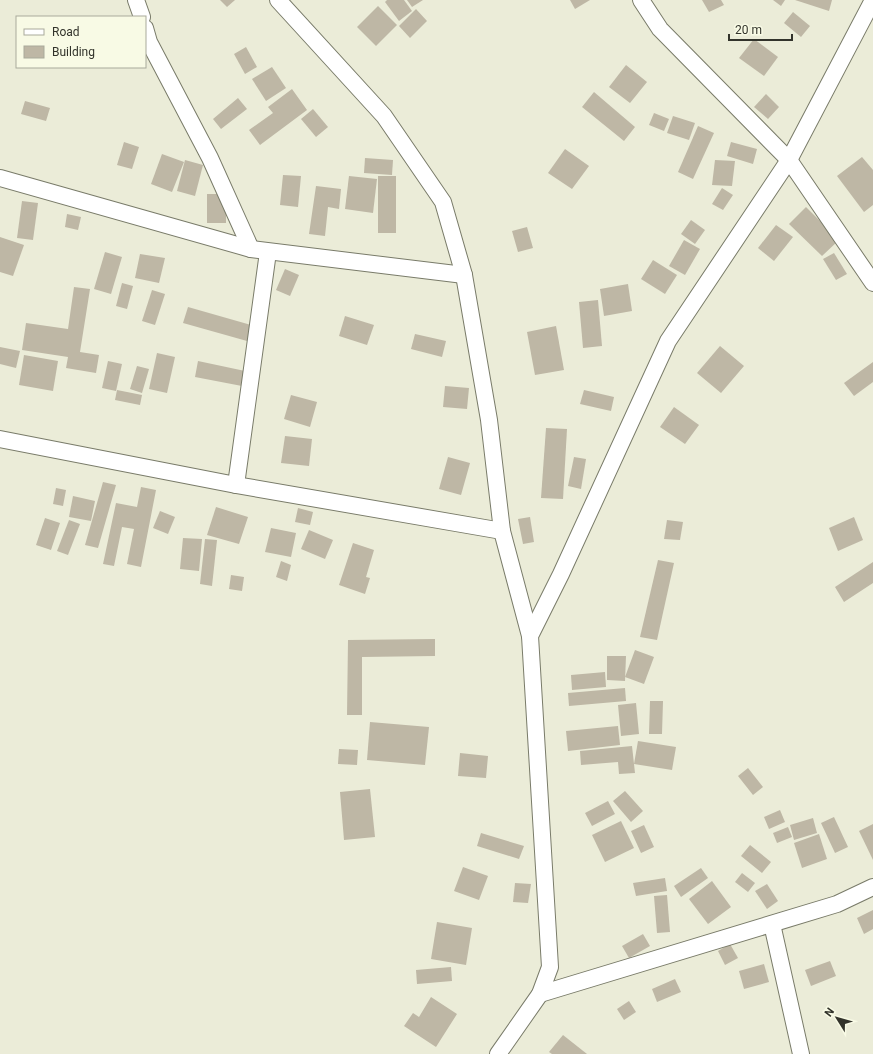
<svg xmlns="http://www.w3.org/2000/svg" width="873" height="1054" viewBox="0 0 873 1054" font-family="Roboto,sans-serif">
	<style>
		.building { fill: #beb7a5 }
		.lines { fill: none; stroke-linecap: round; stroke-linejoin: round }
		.street-casing { stroke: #797b69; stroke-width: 18 }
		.street { stroke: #fff; stroke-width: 16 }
	</style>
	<rect width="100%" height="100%" fill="#ebecd8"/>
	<g class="building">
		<polygon points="220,0 235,0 227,7"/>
		<polygon points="387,0 404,0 412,11 399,21 385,2"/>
		<polygon points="407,0 423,0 412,7"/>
		<polygon points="570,0 590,0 575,9"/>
		<polygon points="702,0 721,0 724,5 709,12"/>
		<polygon points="773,0 785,0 781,6"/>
		<polygon points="795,0 832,0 829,11"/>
		<polygon points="378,6 397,25 376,46 357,27"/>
		<polygon points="416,9 427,21 410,38 399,26"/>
		<polygon points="793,12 810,26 801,37 784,23"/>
		<polygon points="754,39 778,57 764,76 739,58"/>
		<polygon points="246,47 257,67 245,74 234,54"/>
		<polygon points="626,65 647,82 630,103 609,87"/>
		<polygon points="272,67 286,88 266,101 252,79"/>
		<polygon points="292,89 307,110 260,145 249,130 273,113 268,107"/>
		<polygon points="594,92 635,127 624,141 582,107"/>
		<polygon points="766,94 779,107 768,119 754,107"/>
		<polygon points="238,98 247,109 221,129 213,119"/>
		<polygon points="25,101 50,108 46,121 21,114"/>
		<polygon points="313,109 328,127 316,137 301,119"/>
		<polygon points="654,113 669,119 664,131 649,125"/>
		<polygon points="673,116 695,123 689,140 667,133"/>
		<polygon points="698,126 714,133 693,179 678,172"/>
		<polygon points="124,142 139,147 132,169 117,165"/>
		<polygon points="731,142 757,149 753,164 727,156"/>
		<polygon points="565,149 589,166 572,189 548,173"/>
		<polygon points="162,154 184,162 172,192 151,184"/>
		<polygon points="862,157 873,170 873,205 864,212 837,176"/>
		<polygon points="365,158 393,160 392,175 364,173"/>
		<polygon points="185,160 203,165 195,196 177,191"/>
		<polygon points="715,160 735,161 732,186 712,185"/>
		<polygon points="283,175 301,176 298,207 280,205"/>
		<polygon points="349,176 377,179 373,213 345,209"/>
		<rect x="378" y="176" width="18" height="57"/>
		<polygon points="316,186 341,189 339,209 328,207 325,236 309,234"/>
		<polygon points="722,188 733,195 723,210 712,204"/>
		<rect x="207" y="194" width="19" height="29"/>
		<polygon points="22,201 38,203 33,240 17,238"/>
		<polygon points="806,207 839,240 822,256 789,224"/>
		<polygon points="67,214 81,217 78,230 65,227"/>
		<polygon points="691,220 705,230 695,244 681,234"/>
		<polygon points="776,225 793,237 774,261 758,248"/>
		<polygon points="527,227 533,248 518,252 512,231"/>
		<polygon points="0,237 24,245 13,276 0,272"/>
		<polygon points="684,240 700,249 685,275 669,266"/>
		<polygon points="105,252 122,257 111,294 94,289"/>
		<polygon points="834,253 847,274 836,280 823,259"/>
		<polygon points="140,254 165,258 159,283 135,278"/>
		<polygon points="653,260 677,275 665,294 641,279"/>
		<polygon points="285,269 299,275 290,296 276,290"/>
		<polygon points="122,283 133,286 127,309 116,306"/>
		<polygon points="628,284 632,311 604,316 600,289"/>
		<polygon points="74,287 90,289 80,352 99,355 96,373 66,368 68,357 22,350 26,323 68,329"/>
		<polygon points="152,290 165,294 155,325 142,321"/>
		<polygon points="598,300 602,346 583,348 579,302"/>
		<polygon points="188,307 251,325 247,341 183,323"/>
		<polygon points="345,316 374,325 367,345 339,336"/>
		<polygon points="556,326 564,370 535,375 527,332"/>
		<polygon points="415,334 446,341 442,357 411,349"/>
		<polygon points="720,346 744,366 721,393 697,373"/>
		<polygon points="0,347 20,351 16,368 0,364"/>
		<polygon points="157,353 175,357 167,393 149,389"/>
		<polygon points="24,355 58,361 53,391 19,385"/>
		<polygon points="108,361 122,364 116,391 102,388"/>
		<polygon points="198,361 245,371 242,386 195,377"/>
		<polygon points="873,362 873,382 854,396 844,383"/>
		<polygon points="137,366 149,369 142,393 130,389"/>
		<polygon points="445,386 469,388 467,409 443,407"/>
		<polygon points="117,390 142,395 140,405 115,400"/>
		<polygon points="584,390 614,397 611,411 580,404"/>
		<polygon points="291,395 317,402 310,427 284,419"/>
		<polygon points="674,407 699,425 685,444 660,427"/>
		<polygon points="546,428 567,429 563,499 541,498"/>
		<polygon points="285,436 312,439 309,466 281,463"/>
		<polygon points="448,457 470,463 461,495 439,489"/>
		<polygon points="574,457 586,459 581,489 568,486"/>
		<polygon points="103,482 116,485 98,548 85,545"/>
		<polygon points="141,487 156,490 141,567 127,564 134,529 122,527 114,566 103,564 116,503 137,507"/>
		<polygon points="56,488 66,490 63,506 53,504"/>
		<polygon points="73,496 95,501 91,521 69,517"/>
		<polygon points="216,507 248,517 239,544 207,535"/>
		<polygon points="298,508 313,512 310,525 295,522"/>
		<polygon points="160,511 175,517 168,534 153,528"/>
		<polygon points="530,517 534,542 523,544 518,519"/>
		<polygon points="854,517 863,540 838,551 829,528"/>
		<polygon points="45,518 60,523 51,550 36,545"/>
		<polygon points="69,520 80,524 68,555 57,551"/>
		<polygon points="667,520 683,522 680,540 664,539"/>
		<polygon points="271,528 296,533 291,557 265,552"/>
		<polygon points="309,530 333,540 325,559 301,549"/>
		<polygon points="183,538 202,539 199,571 180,569"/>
		<polygon points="205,539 217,540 212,586 200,584"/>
		<polygon points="353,543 374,550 366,577 370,578 365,594 339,585"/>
		<polygon points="658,560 674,563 657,640 640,637"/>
		<polygon points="281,561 291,565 287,581 276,577"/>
		<polygon points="873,562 873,583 844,602 835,587"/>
		<polygon points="231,575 244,577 242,591 229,589"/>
		<polygon points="435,639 435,656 362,657 362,715 347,715 348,640"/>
		<polygon points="635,650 654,657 644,684 625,677"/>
		<polygon points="607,656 626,656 625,681 607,680"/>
		<polygon points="605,672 606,687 572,690 571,675"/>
		<polygon points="625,688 626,701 569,706 568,693"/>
		<polygon points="650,701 663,701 662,734 649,734"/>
		<polygon points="636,703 639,734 621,736 618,705"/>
		<polygon points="370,722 429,727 425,765 367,760"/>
		<polygon points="618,726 620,745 568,751 566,731"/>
		<polygon points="638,741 676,747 672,770 634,764"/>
		<polygon points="632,746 635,773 619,774 618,762 581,765 580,751"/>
		<polygon points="339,749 358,750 357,765 338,764"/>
		<polygon points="460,753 488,756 486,778 458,776"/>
		<polygon points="748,768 763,787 753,795 738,776"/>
		<polygon points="370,789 375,837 344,840 340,792"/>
		<polygon points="625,791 643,811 631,822 613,801"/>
		<polygon points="608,801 615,814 592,826 585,813"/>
		<polygon points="780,810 785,822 769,829 764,817"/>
		<polygon points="834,817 848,847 835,853 821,823"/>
		<polygon points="813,818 817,833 794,840 790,825"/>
		<polygon points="621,821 634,848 605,862 592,835"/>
		<polygon points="873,824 873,860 859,831"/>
		<polygon points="644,825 654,847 641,853 631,831"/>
		<polygon points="788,827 792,837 777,843 773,833"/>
		<polygon points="481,833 524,846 519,859 477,846"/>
		<polygon points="819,834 827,859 802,868 794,843"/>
		<polygon points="750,845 771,862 762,873 741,856"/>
		<polygon points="463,867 488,876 479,900 454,891"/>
		<polygon points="701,868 708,878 681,897 674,886"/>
		<polygon points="742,873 755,883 748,892 735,882"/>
		<polygon points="665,878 667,891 636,896 633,883"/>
		<polygon points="712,881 731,907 708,924 689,899"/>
		<polygon points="515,883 531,884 528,903 513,902"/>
		<polygon points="767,884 778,901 767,909 755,891"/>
		<polygon points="667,895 670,932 657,933 654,896"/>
		<polygon points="873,910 873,929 864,934 857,918"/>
		<polygon points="437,922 472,928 466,965 431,959"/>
		<polygon points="643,934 650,946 629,958 622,946"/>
		<polygon points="730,944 738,958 725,965 718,951"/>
		<polygon points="830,961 836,976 811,986 805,970"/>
		<polygon points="764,964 769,982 744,989 739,971"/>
		<polygon points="451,967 452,981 417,984 416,970"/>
		<polygon points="675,979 681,992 657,1002 652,989"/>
		<polygon points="431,997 457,1014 436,1047 404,1026 413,1013 419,1017"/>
		<polygon points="629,1001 636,1012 624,1020 617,1009"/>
		<polygon points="563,1035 587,1054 552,1054 549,1052"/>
	</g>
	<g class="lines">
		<defs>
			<g id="street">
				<polyline points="136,0 142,17"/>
				<polyline points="278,0 384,116 443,202 464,275 489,420 502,531 530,636"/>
				<polyline points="641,0 660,29 789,160 873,283"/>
				<polyline points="145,28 149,42 210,158 251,249"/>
				<polyline points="0,178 251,249 464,275"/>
				<polyline points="0,439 236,485 502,531"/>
				<polyline points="236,485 268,252"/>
				<polyline points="772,924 801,1054"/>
				<polyline points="540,994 837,904 873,887"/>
				<polyline points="498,1054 540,994 550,967 530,636 561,574 668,341 789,160 873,0"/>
			</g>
		</defs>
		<use href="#street" class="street-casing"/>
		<use href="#street" class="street"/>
	</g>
	<rect x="16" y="16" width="130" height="52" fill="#f8fae5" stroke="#a9aa9b"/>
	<rect x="24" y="29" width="20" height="6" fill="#ffffff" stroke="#a9aa9b"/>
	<text x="52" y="36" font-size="12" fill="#32332b">Road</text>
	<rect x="24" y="46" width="20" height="12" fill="#beb7a5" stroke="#a9aa9b"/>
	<text x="52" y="56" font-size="12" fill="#32332b">Building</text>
	<g transform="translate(837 1018) rotate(307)" stroke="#f8fae5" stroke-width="3" paint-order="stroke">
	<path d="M0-3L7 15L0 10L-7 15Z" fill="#32332b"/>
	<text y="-6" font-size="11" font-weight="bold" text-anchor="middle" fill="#32332b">N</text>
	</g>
	<path d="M729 34v6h63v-6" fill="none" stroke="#32332b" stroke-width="2"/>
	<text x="735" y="34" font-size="12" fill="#32332b" stroke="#f8fae5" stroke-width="3" paint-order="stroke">20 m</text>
</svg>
